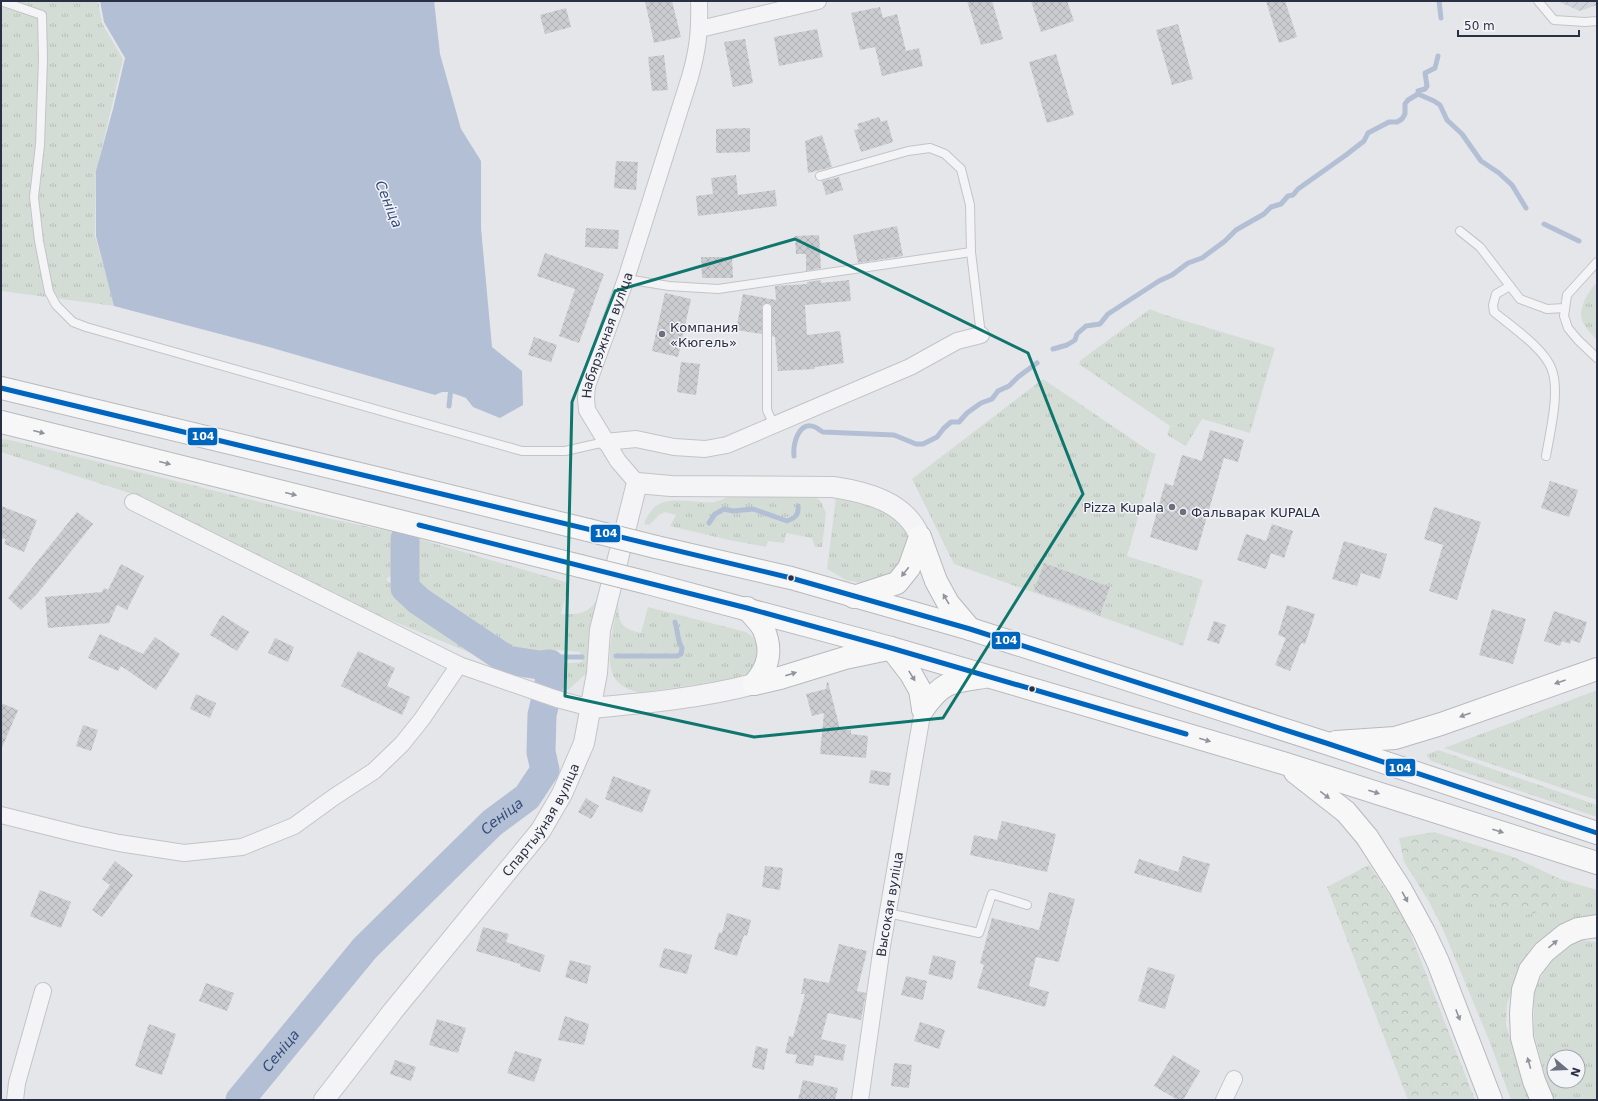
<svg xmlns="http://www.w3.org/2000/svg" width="1598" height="1101" viewBox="0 0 1598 1101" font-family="'DejaVu Sans',sans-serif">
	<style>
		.industrial { fill: url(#industrial-furrows) }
		.grass { fill: url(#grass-tufts); fill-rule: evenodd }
		.forest { fill: url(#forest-crowns) }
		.water { fill: #b3bfd4 }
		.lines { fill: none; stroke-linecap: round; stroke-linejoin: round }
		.stream { stroke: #b3bfd4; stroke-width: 5 }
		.river { stroke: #b3bfd4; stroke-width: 29 }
		.building { fill: url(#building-cross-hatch) }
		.service-casing { stroke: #c3c4c7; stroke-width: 10 }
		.minor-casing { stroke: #c3c4c7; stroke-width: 18 }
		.tertiary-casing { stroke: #c3c4c7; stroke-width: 22 }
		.trunk-casing { stroke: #b7b9be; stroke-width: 24 }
		.service { stroke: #f4f4f6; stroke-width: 8 }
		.minor { stroke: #f4f4f6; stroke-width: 16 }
		.tertiary { stroke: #f4f4f6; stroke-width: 20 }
		.trunk { stroke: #f7f7f8; stroke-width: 22 }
		.trunk-bridge-casing { stroke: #b7b9be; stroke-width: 24; stroke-linecap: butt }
		.trunk-bridge { stroke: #f7f7f8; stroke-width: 22 }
		.bus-1-casing { stroke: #f3f4f8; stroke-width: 8 }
		.bus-1 { stroke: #0065bd; stroke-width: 5 }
		.oneway { fill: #90949e }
		.marked { fill: none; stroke: #0f766e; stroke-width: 3; stroke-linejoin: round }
		.poi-dot { fill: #6b707e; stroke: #f3f4f8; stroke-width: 1.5 }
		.bus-dot { fill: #2a3044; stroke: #f3f4f8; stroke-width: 1.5 }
		.labels { text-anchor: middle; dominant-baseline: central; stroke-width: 3; stroke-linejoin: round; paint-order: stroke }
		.poi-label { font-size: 13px; fill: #2a3044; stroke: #f3f4f8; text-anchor: start }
		.street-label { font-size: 13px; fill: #2a3044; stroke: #f3f4f8 }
		.water-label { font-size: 14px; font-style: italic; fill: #334a79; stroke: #f3f4f8 }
		.line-badge { stroke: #f3f4f8; stroke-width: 1.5 }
		.badge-label { font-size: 11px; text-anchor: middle; font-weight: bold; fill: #fff }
	</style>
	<defs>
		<pattern id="industrial-furrows" width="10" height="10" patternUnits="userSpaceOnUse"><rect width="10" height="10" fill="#d3d5dc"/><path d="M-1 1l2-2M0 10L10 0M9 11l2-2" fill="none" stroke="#b5b7be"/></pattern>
		<pattern id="grass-tufts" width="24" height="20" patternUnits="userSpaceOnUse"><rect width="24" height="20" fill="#d4ddd5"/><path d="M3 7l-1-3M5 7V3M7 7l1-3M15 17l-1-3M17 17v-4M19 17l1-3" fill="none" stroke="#b6beb8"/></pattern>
		<pattern id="forest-crowns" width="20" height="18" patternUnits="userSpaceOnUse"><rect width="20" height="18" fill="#d4ddd5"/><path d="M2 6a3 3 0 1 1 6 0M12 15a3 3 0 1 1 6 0" fill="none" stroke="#b6beb8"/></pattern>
		<pattern id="building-cross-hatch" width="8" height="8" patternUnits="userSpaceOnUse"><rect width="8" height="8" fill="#cbccd0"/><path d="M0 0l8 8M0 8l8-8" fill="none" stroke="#aeb0b4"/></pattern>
	</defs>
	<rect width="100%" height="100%" fill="#e5e6e9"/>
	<polygon class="industrial" points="1557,1 1597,1 1597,5 1580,11"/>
	<g class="grass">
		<polygon points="1,1 98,1 102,23 123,59 96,173 95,236 115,306 1,291"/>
		<path d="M1597 282V340C1592 335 1584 326 1582 320 1578 307 1589 291 1597 282Z"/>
		<polygon points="1150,309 1165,315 1275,348 1250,433 1202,419 1186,446 1167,435 1170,426 1079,364 1081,360"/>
		<polygon points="1043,379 1151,452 1156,454 1127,556 1203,580 1183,646 954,564 912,479"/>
		<polygon points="1,439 10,440 308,514 398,533 399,571 386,579 409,604 506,665 534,669 535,678 478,656 368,611 142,497 1,452"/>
		<path d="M732 495H811L820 500 826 513 822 547H815L812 538 786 533 784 543 768 541 766 547 729 540 670 526 676 515 665 512 659 515 649 525 644 524C655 494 676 501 702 502 706 502 711 503 714 502 720 501 726 497 732 495Z"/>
		<polygon points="836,497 849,498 885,510 906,529 910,539 903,568 866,584 846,580 827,569"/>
		<path d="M409 536 569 583 561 614C581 615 591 613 600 594L590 670 568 690 554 685 555 670 558 664 582 662 580 652C556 649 536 649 512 655L470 627 410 578Z"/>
		<path d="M618 602C619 622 619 628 641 633L648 607 746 632 754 638 757 646V659L754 668 748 673 738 678 639 693C631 690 623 688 617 681 602 665 615 622 618 602Z"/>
		<polygon points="1597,690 1597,800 1444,748"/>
		<polygon points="1438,750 1597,805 1597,817 1431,761 1426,755"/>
		<polygon points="1404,862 1436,884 1551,909 1560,879 1597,890 1597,922 1513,989 1507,1004 1506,1025 1530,1100 1511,1100 1489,1040 1442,927 1428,900"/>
		<path d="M1580 940 1597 942V1100H1554L1546 1079 1534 1034V990L1551 958ZM1554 1057H1578V1081H1554Z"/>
	</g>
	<g class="forest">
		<polygon points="1434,832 1511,856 1560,879 1551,909 1525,915 1436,884 1404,862 1399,838"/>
		<polygon points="1369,865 1404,917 1475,1100 1408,1100 1327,887"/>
	</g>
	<polygon class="water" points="100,1 434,1 440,54 461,129 481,161 481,228 492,347 522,371 523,405 500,418 473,407 466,398 458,395 448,392 442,392 435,395 269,347 114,306 96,236 96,171 113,109 125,58 104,22"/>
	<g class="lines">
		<g class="stream">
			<polyline points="1439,1 1441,18"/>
			<polyline points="1418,94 1418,91 1425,89 1427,86 1425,73 1435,68 1438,56"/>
			<polyline points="1544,224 1579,241"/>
			<polyline points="1053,349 1067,345 1075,340 1077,334 1086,326 1100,324 1108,314 1159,281 1172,275 1188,263 1202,258 1225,241 1236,230 1264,214 1271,207 1281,204 1288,196 1293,195 1298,189 1346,155 1364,141 1368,133 1389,122 1397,122 1402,119 1405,114 1405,104 1408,100 1418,94 1434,101 1440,105 1447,120 1462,134 1481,161 1499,173 1512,185 1526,208"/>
			<polyline points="449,406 451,387"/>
			<path d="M794 456C793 445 798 420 815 427 818 428 820 431 823 432L894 435 916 444H923L937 437 944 428 951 422H959L967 413 981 403 992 399 998 391 1009 386 1018 377 1037 363"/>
			<path d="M709 523 715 514 724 509 733 511 753 509 787 521C795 518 799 515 798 506"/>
			<path d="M616 656H677L681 654 682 648C677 640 678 631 675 622"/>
			<polyline points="550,664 557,657 582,657"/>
		</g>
		<path class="river" id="s1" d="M240 1100 365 948 492 823 527 797 545 770 541 752 542 715 549 685 550 664 539 665 507 660 419 601 405 588V539"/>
	</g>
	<g class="building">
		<polygon points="645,1 672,1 681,37 654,43"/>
		<polygon points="967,1 992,1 1003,39 981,45"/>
		<polygon points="1031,1 1067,1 1074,21 1041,32"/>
		<polygon points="1266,1 1285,1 1297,37 1279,43"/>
		<polygon points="880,7 883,18 897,14 906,51 919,48 923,66 882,76 875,47 860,50 851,13"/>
		<polygon points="566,8 571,27 545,34 540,15"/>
		<polygon points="1178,24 1193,79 1172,85 1156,30"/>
		<polygon points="817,29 823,57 779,66 774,37"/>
		<polygon points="745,39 753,83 733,87 724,42"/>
		<polygon points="1056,54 1074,115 1047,123 1029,62"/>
		<polygon points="664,55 668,90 652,91 648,57"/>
		<polygon points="879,117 881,122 887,120 893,142 861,152 854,130 859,129 857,124"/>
		<polygon points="750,128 750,152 716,153 716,129"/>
		<polygon points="822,135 832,167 808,173 805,141"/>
		<polygon points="616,161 638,162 636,190 614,188"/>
		<polygon points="736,175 738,195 775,190 777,206 698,216 696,196 713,194 711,178"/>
		<polygon points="839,177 843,190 826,195 822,181"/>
		<polygon points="897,226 903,256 858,263 853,235"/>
		<polygon points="586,228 619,230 618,249 585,247"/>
		<polygon points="819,235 821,268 806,271 806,254 796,254 795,236"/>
		<polygon points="545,253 604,274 579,343 559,336 575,289 537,276"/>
		<polygon points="701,257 732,257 733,278 702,278"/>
		<polygon points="821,280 821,283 849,280 851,301 805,305 807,335 840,331 844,363 815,367 815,369 778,371 775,337 772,336 772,306 767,303 762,306 762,334 736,330 743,294 776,300 775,286 807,284 807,282"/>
		<polygon points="665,293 691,299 678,357 652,351"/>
		<polygon points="534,337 557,345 551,362 528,355"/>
		<polygon points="681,362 700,364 696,395 677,392"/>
		<polygon points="1210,430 1244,440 1238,462 1224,458 1197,551 1150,537 1165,483 1173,486 1182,455 1202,461"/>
		<polygon points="1550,481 1578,490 1569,517 1541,508"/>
		<polygon points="1,506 37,520 24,552 4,544 6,539 1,538"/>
		<polygon points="1434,507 1481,522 1457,600 1429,591 1443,545 1424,539"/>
		<polygon points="77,512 93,524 37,594 21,610 8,598"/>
		<polygon points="1272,524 1293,531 1284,558 1271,553 1266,569 1237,560 1246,534 1266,541"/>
		<polygon points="1344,541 1387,554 1380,579 1361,573 1357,586 1332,579"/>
		<polygon points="1044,563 1110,587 1100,614 1034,591"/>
		<polygon points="121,564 144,576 127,610 117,605 109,623 48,628 45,597 102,592 104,588 108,590"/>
		<polygon points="1287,605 1315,614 1305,644 1301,643 1290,671 1275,665 1286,638 1278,635"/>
		<polygon points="1492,609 1526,619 1513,664 1479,655"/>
		<polygon points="1554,611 1587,622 1580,643 1571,640 1570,644 1562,641 1560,646 1544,641"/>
		<polygon points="222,615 249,632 237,651 210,635"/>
		<polygon points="1214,621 1226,625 1219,644 1207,640"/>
		<polygon points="100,634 143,654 155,637 180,654 156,690 121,666 118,671 88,658"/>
		<polygon points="275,638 294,647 288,662 268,653"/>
		<polygon points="358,651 395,668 387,686 410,697 402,715 341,686"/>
		<polygon points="827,682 828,682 840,729 851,730 851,734 868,736 866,758 820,754 824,713 812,716 806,694 826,689"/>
		<polygon points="196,694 216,703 210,718 190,709"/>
		<polygon points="1,703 18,710 1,750"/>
		<polygon points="83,725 98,730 91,751 76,746"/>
		<polygon points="871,770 891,773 889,786 869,783"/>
		<polygon points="613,776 651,790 642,813 605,799"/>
		<polygon points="586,798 599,806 591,819 578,812"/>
		<polygon points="1002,821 1056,834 1047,872 970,855 974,835 997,840"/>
		<polygon points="1183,856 1210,864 1201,893 1134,873 1139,859 1178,872"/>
		<polygon points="115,861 133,875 102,917 92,910 110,885 102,879"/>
		<polygon points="765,866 783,868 780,890 762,887"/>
		<polygon points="40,890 71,902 61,928 30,916"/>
		<polygon points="1049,892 1075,899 1059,962 1036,957 1029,986 1049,992 1045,1007 977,988 984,965 980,963 992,918 1039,930"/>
		<polygon points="727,913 751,920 747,936 744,935 737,956 714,949 719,932 722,933"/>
		<polygon points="483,927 509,934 506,942 545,955 540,972 520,966 520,964 476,951"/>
		<polygon points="839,944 867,951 857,991 866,993 861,1020 828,1013 821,1039 846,1045 843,1061 815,1055 813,1066 795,1063 797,1055 785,1053 789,1036 793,1037 805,994 801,994 804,978 829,983"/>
		<polygon points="664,948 692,955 687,974 659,967"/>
		<polygon points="933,955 956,961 952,980 928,974"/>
		<polygon points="570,960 591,966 587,984 565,977"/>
		<polygon points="1148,967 1175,975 1165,1009 1138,1001"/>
		<polygon points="906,976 927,981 923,1000 901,995"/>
		<polygon points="206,983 234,993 227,1011 199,1001"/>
		<polygon points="565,1016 589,1024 584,1045 558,1040"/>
		<polygon points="437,1019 466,1028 458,1053 429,1045"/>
		<polygon points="920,1022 945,1030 939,1049 914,1041"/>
		<polygon points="149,1024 176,1034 162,1075 135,1066"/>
		<polygon points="756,1046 768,1049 764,1070 752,1067"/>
		<polygon points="515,1051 542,1059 534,1082 507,1073"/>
		<polygon points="1173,1055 1200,1071 1183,1100 1178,1100 1154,1086"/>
		<polygon points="395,1060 416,1067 411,1081 390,1074"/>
		<polygon points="894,1063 912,1065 909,1088 891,1086"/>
		<polygon points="803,1080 838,1088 835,1100 798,1100"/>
	</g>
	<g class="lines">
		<defs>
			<g id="service">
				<polyline points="1,1 42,15 43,60 40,145 34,197 39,241 49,292 56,305 73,322 86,327 522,451 565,451 605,442"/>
				<polyline points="1538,1 1554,20 1585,22 1597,21"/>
				<polyline points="820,176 908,151 930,148 945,154 961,169 970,205 971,252"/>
				<polyline points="1460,231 1480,247 1520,299 1547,309 1565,308"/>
				<polyline points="1597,262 1567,295 1564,316 1568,328 1578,340 1597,358"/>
				<polyline points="626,279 669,286 718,289 971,252 981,335"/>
				<path d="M1510 286 1496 294 1493 305 1494 312C1511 326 1545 349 1552 370 1560 393 1550 432 1546 456"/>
				<polyline points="767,308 767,410 774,426"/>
				<polyline points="888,913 979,933 992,894 1027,905"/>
			</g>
			<g id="minor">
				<polyline points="700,29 818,1"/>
				<polyline points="605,442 636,439 674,447 705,449 727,445 910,367 957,341 981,335"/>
				<path id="s2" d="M637 483 618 461 587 410 586 398 587 386 626 279 690 77C698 49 700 30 699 1"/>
				<polyline points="133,502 459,665 557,699 591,708"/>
				<polyline points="1,815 77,834 119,843 184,853 242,847 294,826 334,797 374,771 402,744 422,719 459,665"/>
				<polyline points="15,1100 17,1083 43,991"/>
				<path id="s3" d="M860 1100 882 946 923 709"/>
				<polyline points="1224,1100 1234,1079"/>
			</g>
			<g id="tertiary">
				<path d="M591 708C646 703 701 698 754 684"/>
				<path id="s4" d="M324 1100 393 1011 541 830 562 794 584 743 597 673 600 630 637 483 671 486 833 487C867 492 906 502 920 537"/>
			</g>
			<g id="trunk">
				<polyline points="1,388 372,477 588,530"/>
				<polyline points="1,422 580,566"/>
				<polyline points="920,537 936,581 948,603 970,629"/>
				<polyline points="656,547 791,578 970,629 1326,743 1597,833"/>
				<polyline points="648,583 891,648 1114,713 1283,763 1597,863"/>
				<polyline points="854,597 897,583 909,568 920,537"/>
				<path d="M747 608C752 615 759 621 763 628 773 650 769 667 754 684"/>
				<polyline points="891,648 911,674 920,690 923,709"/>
				<polyline points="754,684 780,678 845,658 888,649"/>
				<path d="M923 709C943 681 951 682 984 677"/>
				<polyline points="1336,742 1395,738 1441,724 1597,669"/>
				<polyline points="1295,772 1346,812 1367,837 1401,890 1424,932 1438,962 1491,1100"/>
				<polyline points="1542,1100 1534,1081 1522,1038 1521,1013 1523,990 1530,970 1544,952 1565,935 1578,929 1597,926"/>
			</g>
		</defs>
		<use href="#service" class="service-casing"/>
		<use href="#minor" class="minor-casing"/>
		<use href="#tertiary" class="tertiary-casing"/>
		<use href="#trunk" class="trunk-casing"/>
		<use href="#service" class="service"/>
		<use href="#minor" class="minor"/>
		<use href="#tertiary" class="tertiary"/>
		<use href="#trunk" class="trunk"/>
		<defs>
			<g id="trunk-bridge">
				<polyline points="588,530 656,547"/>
				<polyline points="580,566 648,583"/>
			</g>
		</defs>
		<use href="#trunk-bridge" class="trunk-bridge-casing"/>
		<use href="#trunk-bridge" class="trunk-bridge"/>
		<defs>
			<g id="bus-1">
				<polyline points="1,388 791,578 970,629 1326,743 1597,833"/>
				<polyline points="419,525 747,608 891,648 1186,734"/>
			</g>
		</defs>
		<use href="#bus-1" class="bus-1-casing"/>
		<use href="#bus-1" class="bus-1"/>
	</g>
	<defs><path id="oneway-solid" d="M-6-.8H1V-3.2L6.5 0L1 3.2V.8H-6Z"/></defs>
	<g class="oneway">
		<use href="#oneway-solid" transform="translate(39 432) rotate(15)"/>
		<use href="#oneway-solid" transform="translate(165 463) rotate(14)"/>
		<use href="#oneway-solid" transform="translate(291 494) rotate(14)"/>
		<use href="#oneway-solid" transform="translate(905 572) rotate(128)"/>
		<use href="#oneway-solid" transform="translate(946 599) rotate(-120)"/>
		<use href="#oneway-solid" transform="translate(791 674) rotate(-18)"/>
		<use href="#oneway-solid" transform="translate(912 676) rotate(58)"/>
		<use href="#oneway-solid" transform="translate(1560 682) rotate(161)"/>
		<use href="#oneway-solid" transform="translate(1465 715) rotate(160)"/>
		<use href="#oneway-solid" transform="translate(1205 740) rotate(16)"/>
		<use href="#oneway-solid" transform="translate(1374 792) rotate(18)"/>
		<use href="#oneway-solid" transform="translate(1325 795) rotate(38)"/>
		<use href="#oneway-solid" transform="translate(1498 831) rotate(18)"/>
		<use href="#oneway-solid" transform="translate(1405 897) rotate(61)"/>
		<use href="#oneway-solid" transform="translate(1553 944) rotate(-40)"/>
		<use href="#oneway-solid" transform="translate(1458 1015) rotate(69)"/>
		<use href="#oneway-solid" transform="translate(1529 1063) rotate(-106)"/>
	</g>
	<path class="marked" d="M795 239 1028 353 1083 494 943 718 754 737 565 696 572 402 615 291Z"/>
	<g class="poi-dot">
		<circle cx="662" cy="334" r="4"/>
		<circle cx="1172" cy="507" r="4"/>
		<circle cx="1183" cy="512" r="4"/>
	</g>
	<g class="bus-dot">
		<circle cx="791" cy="578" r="3.5"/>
		<circle cx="1032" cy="689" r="3.5"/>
	</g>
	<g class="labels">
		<g class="poi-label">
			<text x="670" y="327">Компания<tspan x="670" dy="15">«Кюгель»</tspan></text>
			<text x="1164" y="507" text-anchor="end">Pizza Kupala</text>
			<text x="1191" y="512">Фальварак KUPALA</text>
		</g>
		<g class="street-label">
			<text stroke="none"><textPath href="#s2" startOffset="167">Набярэжная вуліца</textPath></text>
			<text stroke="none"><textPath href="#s4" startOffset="355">Спартыўная вуліца</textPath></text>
			<text stroke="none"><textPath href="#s3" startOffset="198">Высокая вуліца</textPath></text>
		</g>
		<g class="water-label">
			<text transform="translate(389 204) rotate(68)">Сеніца</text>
			<text stroke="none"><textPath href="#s1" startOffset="387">Сеніца</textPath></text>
			<text stroke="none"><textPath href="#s1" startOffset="64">Сеніца</textPath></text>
		</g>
	</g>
	<g class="line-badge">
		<rect x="187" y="427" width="31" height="19" rx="4" fill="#0065bd"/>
		<rect x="590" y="524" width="31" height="19" rx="4" fill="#0065bd"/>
		<rect x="991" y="631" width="30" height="19" rx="4" fill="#0065bd"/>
		<rect x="1385" y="758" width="31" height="19" rx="4" fill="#0065bd"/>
	</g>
	<g class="badge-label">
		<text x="203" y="440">104</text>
		<text x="606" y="537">104</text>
		<text x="1006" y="644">104</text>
		<text x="1400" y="772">104</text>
	</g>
	<rect width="1598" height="1101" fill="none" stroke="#2a3044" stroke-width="4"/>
	<g transform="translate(1566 1069) rotate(109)"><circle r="19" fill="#f3f4f8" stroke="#a3a6b0"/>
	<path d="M0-3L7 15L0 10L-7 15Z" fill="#6b707e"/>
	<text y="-6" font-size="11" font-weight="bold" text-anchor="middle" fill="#2a3044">N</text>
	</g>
	<path d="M1458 30v6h121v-6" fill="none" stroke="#2a3044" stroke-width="2"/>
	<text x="1464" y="30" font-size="12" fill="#2a3044" stroke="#f3f4f8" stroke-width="3" paint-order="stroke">50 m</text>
</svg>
